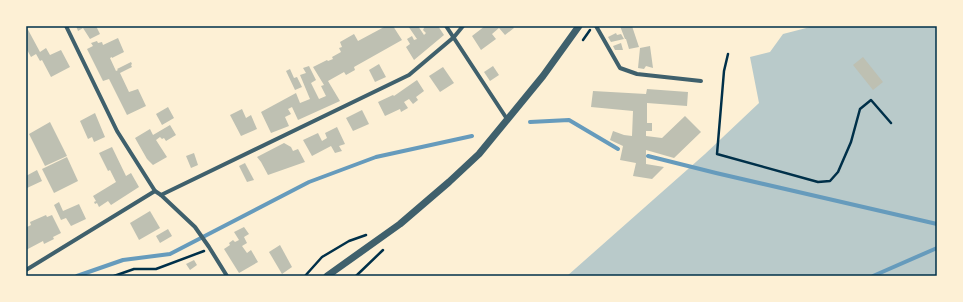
<svg xmlns="http://www.w3.org/2000/svg" width="963" height="302" viewBox="0 0 963 302" font-family="Helvetica,sans-serif">
	<style>
		.green { fill: #b9caca }
		.lines { fill: none; stroke-linecap: round; stroke-linejoin: round }
		.stream { stroke: #669bbc; stroke-width: 4 }
		.building { fill: #bec0b2 }
		.path { stroke: #003049; stroke-width: 2.5 }
		.minor { stroke: #3f606c; stroke-width: 4 }
		.tertiary { stroke: #3f606c; stroke-width: 7 }
		.neatline { fill: none; stroke: #003049; stroke-width: 1.5 }
	</style>
	<rect width="100%" height="100%" fill="#fdf0d5"/>
	<polygon class="green" points="814,26 937,26 937,276 567,276 705,154 759,103 750,57 770,52 783,34"/>
	<g class="lines">
		<g class="stream">
			<polyline points="530,122 569,120 618,149"/>
			<polyline points="648,156 716,173 937,224"/>
			<polyline points="77,276 123,260 170,254 309,182 376,157 472,136"/>
			<polyline points="873,276 937,248"/>
		</g>
	</g>
	<g class="building">
		<polygon points="26,26 40,52 46,48 50,55 61,50 70,67 51,77 42,60 40,61 36,54 31,57 26,48"/>
		<polygon points="76,26 96,26 100,34 90,39 83,28 78,31"/>
		<polygon points="386,26 393,26 402,40 354,67 355,70 346,75 344,72 328,81 340,101 298,120 292,107 288,109 291,114 285,117 289,126 271,133 261,112 296,93 300,103 310,99 300,75 306,73 303,68 309,66 316,80 311,83 319,99 326,96 321,86 324,85 313,67 327,60 328,61 333,59 332,57 341,52 339,48 342,47 340,42 354,34 358,41"/>
		<polygon points="408,26 418,26 424,35 426,33 423,30 425,26 438,26 444,35 414,60 406,47 410,44 407,39 412,36 414,40 417,39"/>
		<polygon points="485,26 512,26 514,28 505,35 499,28 492,34 496,39 481,50 472,36"/>
		<polygon points="620,26 632,26 639,47 629,49 626,39 625,39"/>
		<polygon points="616,33 617,35 621,34 624,39 611,42 608,37"/>
		<polygon points="118,38 124,52 112,58 112,57 110,58 116,71 118,70 117,69 131,62 132,64 131,65 132,67 120,73 129,92 138,89 146,106 127,115 109,79 103,81 87,49 93,46 91,43 97,41 98,43 102,42 103,45"/>
		<polygon points="621,43 623,50 615,50 613,46"/>
		<polygon points="650,46 653,68 646,66 644,69 638,68 640,48"/>
		<polygon points="863,57 883,82 873,90 853,65"/>
		<polygon points="379,64 386,77 375,82 369,70"/>
		<polygon points="493,66 499,75 490,81 484,72"/>
		<polygon points="443,67 454,83 440,92 429,76"/>
		<polygon points="290,69 294,78 297,77 302,87 295,90 286,71"/>
		<polygon points="417,80 424,91 416,97 418,100 413,104 409,99 404,102 408,108 401,112 400,109 385,116 378,102 393,95 394,96"/>
		<polygon points="647,89 688,92 687,106 647,103 647,123 652,123 652,131 646,131 646,136 662,138 685,116 701,132 674,158 646,150 646,164 664,167 652,179 633,176 636,163 620,160 623,146 610,140 613,131 624,135 632,136 633,111 591,107 593,91 646,94"/>
		<polygon points="168,107 174,118 162,125 156,114"/>
		<polygon points="242,109 246,118 251,115 257,129 241,136 230,115"/>
		<polygon points="362,110 369,124 353,131 346,118"/>
		<polygon points="95,113 105,137 94,142 92,137 88,139 80,121"/>
		<polygon points="50,122 67,156 45,166 29,134"/>
		<polygon points="170,125 176,135 166,141 164,138 162,139 160,137 156,140 167,157 153,165 147,159 135,138 150,129 153,135"/>
		<polygon points="337,127 345,144 339,146 342,151 335,153 331,146 312,156 303,140 318,133 322,141 327,138 325,133"/>
		<polygon points="284,143 291,147 293,151 298,149 305,162 268,175 261,162 257,157"/>
		<polygon points="112,147 126,176 131,173 139,187 111,205 108,201 99,207 97,203 95,204 94,202 96,201 93,196 116,182 110,170 108,171 99,153"/>
		<polygon points="194,153 198,165 191,168 186,156"/>
		<polygon points="67,157 78,181 54,193 42,169"/>
		<polygon points="245,163 254,180 247,182 239,166"/>
		<polygon points="37,170 42,181 27,188 26,176"/>
		<polygon points="59,202 63,211 79,204 86,219 71,226 66,218 61,220 54,205"/>
		<polygon points="150,211 160,228 139,240 130,223"/>
		<polygon points="46,215 47,217 52,215 61,233 53,237 54,239 44,244 43,241 26,250 26,224 27,227 31,225 30,222"/>
		<polygon points="244,227 249,234 244,237 247,243 242,246 247,253 251,250 258,262 239,273 224,249 230,245 229,243 233,240 235,242 239,240 234,232"/>
		<polygon points="168,229 172,236 160,243 156,236"/>
		<polygon points="280,245 292,267 282,274 269,252"/>
		<polygon points="194,260 197,265 190,270 186,264"/>
	</g>
	<g class="lines">
		<g class="path">
			<polyline points="583,40 590,30"/>
			<polyline points="728,54 724,71 717,154 818,182 830,181 838,172 851,142 860,109 871,100 891,123"/>
			<polyline points="114,276 134,269 156,269 204,251"/>
			<polyline points="305,276 322,257 349,241 366,235"/>
			<polyline points="356,276 383,250"/>
		</g>
		<g class="minor">
			<polyline points="66,26 117,131 155,191 161,195 195,227 209,247 227,276"/>
			<polyline points="446,26 507,119"/>
			<polyline points="596,26 620,68 637,74 701,81"/>
			<polyline points="161,195 409,75 454,37 463,26"/>
			<polyline points="26,270 155,191"/>
		</g>
		<polyline class="tertiary" points="327,276 400,224 449,182 479,154 543,76 579,26"/>
	</g>
	<rect width="963" height="302" fill="none" stroke="#fdf0d5" stroke-width="54"/>
	<rect x="27" y="27" width="909" height="248" class="neatline"/>
</svg>
